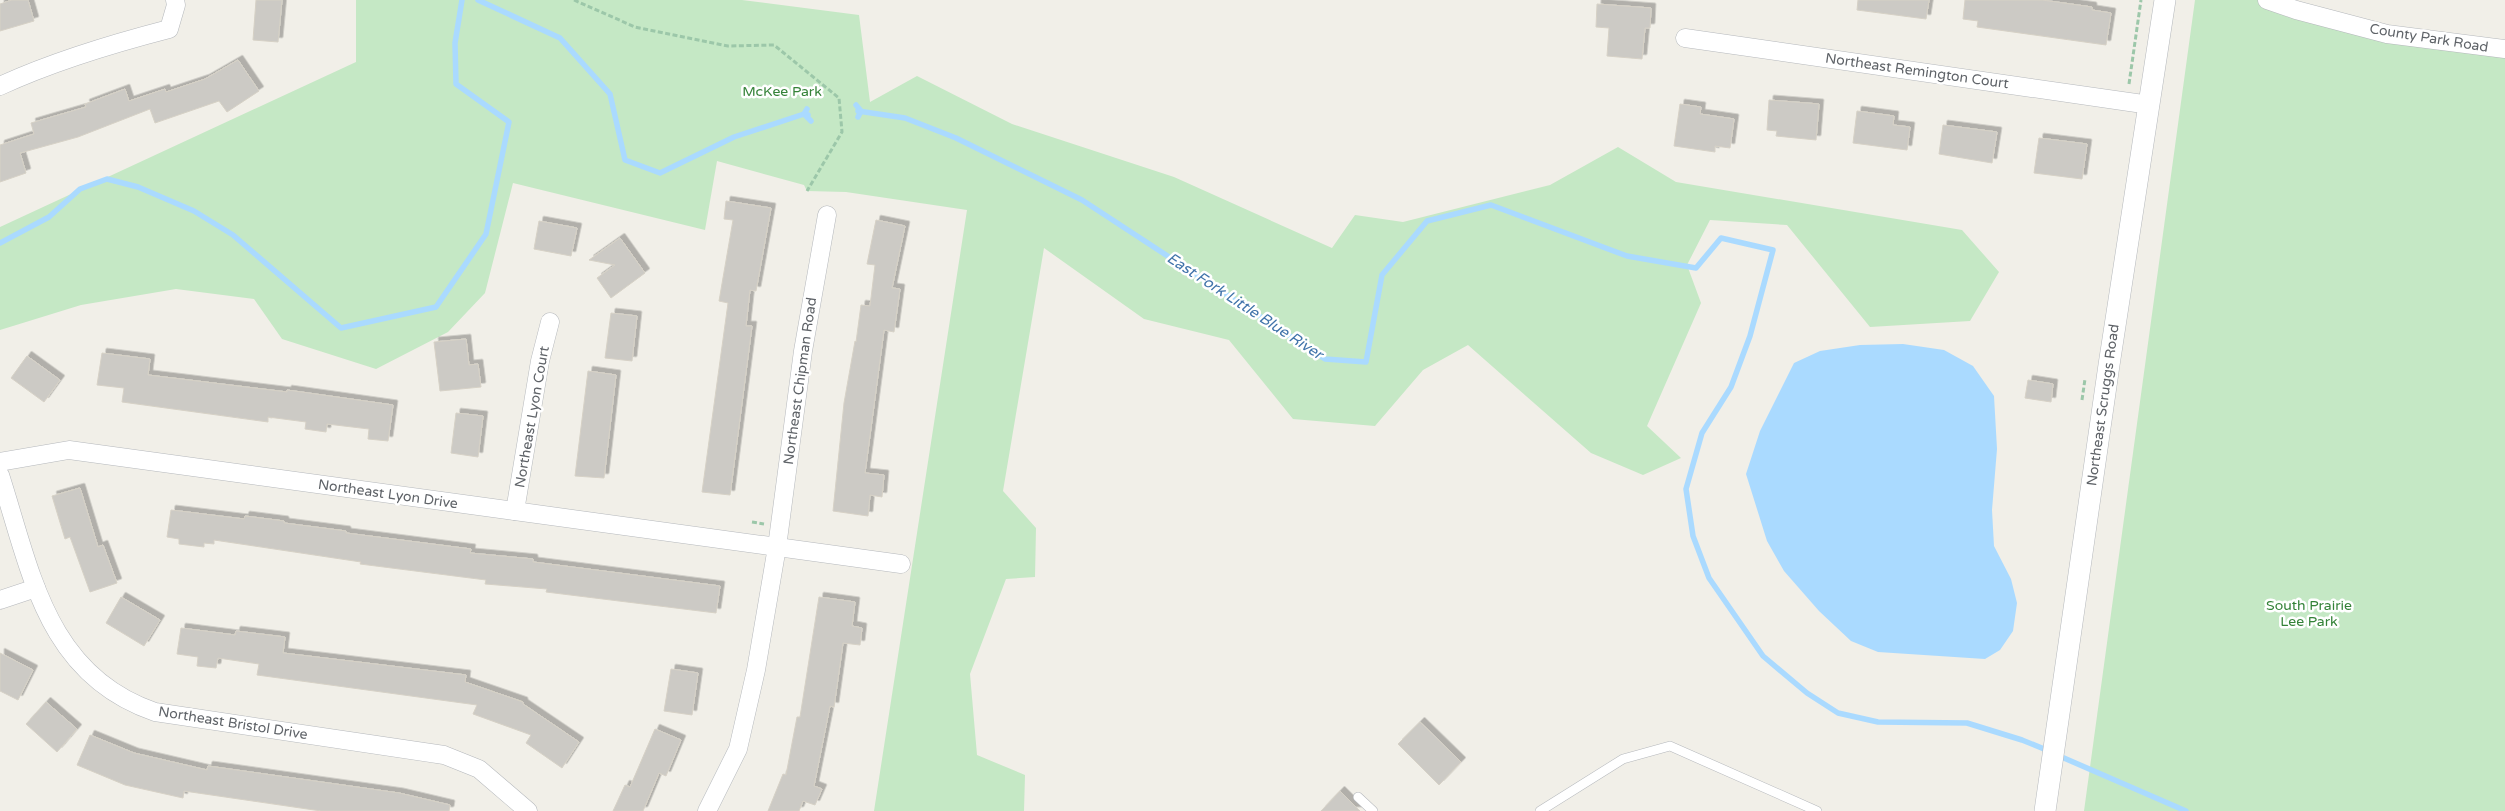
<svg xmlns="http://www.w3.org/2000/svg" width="2505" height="811" viewBox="0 0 2505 811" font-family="'Varela Round',sans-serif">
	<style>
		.green { fill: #c5e8c5 }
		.water { fill: #aadaff }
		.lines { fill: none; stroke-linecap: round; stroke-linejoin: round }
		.stream { stroke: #aadaff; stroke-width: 5.5 }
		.building { fill: #cccac5; stroke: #d6d1c6; filter: url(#shadow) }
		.service-casing { stroke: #b5b8bc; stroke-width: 10 }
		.minor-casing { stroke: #b5b8bc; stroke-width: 19 }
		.tertiary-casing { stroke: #b5b8bc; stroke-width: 22 }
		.path { stroke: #9cc7a9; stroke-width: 3; stroke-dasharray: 5 2.5; stroke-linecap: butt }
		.service { stroke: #fff; stroke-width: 9 }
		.minor { stroke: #fff; stroke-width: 18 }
		.tertiary { stroke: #fff; stroke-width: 21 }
		.labels { text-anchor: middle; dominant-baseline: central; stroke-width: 5; stroke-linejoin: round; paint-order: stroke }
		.street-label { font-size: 14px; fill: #5f6368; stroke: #fff }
		.park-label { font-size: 14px; fill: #348238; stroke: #fff }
		.water-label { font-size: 15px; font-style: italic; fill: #4174aa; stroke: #fff }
	</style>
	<defs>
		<filter id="shadow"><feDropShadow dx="4.5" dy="-4.5" stdDeviation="0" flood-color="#0004"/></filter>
	</defs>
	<rect width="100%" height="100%" fill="#f1efe8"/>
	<g class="green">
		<polygon points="356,0 742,0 859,15 870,102 917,76 1012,124 1174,177 1332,248 1355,215 1403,222 1550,185 1618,147 1676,182 1962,230 1999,272 1970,321 1870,327 1787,225 1710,220 1687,265 1701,303 1647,426 1681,458 1643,475 1591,453 1468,345 1423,370 1375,426 1293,419 1229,340 1144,319 1044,248 1003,491 1036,528 1035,577 1006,579 970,674 977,755 1025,775 1024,811 874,811 967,210 846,192 807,191 804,185 717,161 705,230 513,183 485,293 448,332 376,369 282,339 254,299 176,289 81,305 0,330 0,227 356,62"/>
		<polygon points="2195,0 2267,0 2296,10 2505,49 2505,811 2084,811"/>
	</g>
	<polygon class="water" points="1903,344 1944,350 1973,366 1994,396 1997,449 1992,510 1994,546 2011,579 2017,603 2013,631 2000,650 1985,659 1878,652 1851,641 1819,611 1784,571 1767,541 1746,474 1760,431 1794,363 1820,351 1860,345"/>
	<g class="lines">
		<g class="stream">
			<polyline points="478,0 560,38 610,94 625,160 660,173 734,137 804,114 808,115"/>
			<polyline points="856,105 861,111 858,117"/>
			<polyline points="807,109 804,114 811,121"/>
			<polyline points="858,111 905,118 956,138 1082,200 1325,359 1366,362 1382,275 1427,221 1491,205 1627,256 1696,268 1721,238 1773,250 1750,336 1731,387 1702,433 1686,489 1693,536 1709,578 1763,656 1807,693 1838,713 1878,722 1967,723 2022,740 2049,751"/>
			<polyline points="0,243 49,217 80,189 107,179 138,187 194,211 233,235 341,328 436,307 486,234 509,122 456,84 455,43 462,0"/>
			<polyline points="2057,755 2186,811"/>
		</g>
	</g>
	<g class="building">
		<polygon points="12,0 28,0 34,21 0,31 0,4"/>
		<polygon points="256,0 282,0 278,42 253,40"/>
		<polygon points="1858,0 1929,0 1926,19 1857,10"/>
		<polygon points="1965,0 2042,0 2092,7 2092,10 2111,13 2106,45 1977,27 1978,21 1963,19"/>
		<polygon points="1597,4 1651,8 1650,28 1645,28 1642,59 1607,56 1609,28 1596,27"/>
		<polygon points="238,60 259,91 227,112 219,101 155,123 150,109 78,137 20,153 26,173 0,182 0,145 34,134 31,123 86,107 85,104 125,89 129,101 165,89 166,92 205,79"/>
		<polygon points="1769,100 1819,104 1816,140 1776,136 1777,131 1767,130"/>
		<polygon points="1680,104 1701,107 1700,114 1734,119 1730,148 1715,146 1715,152 1674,146"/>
		<polygon points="1857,111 1894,116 1893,125 1910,127 1907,150 1853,143"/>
		<polygon points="1943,125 1997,132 1992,163 1939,154"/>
		<polygon points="2039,138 2087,144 2082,179 2034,173"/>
		<polygon points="726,201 771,208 756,291 750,290 746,326 752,326 730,495 702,492 728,303 719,301 733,220 724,219"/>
		<polygon points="876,220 905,226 892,288 900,289 894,332 884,330 865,473 884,475 882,497 870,495 868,516 833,511 844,403 855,341 856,342 861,305 870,306 875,265 867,264"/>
		<polygon points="539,221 577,228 571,256 534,249"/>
		<polygon points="620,238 645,273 611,298 597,278 615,265 589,260"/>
		<polygon points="611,313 637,316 632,361 605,358"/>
		<polygon points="466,339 469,365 478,364 481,387 440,391 434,342"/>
		<polygon points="102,353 150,359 148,375 287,392 287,390 393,405 388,441 368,439 369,429 327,424 326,432 305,429 306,422 268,417 268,422 122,402 124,388 97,385"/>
		<polygon points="27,356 60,380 44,402 11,378"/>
		<polygon points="588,371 616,375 604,478 575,476"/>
		<polygon points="2028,380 2053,384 2051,402 2025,398"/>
		<polygon points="456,413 483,416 478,457 451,453"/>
		<polygon points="80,488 98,547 103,545 117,583 90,592 70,537 65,539 52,496"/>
		<polygon points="171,510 244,519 245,516 284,521 284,523 346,531 346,533 471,549 470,553 533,559 533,562 720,586 716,613 546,592 547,589 485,584 486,580 360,564 361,562 214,540 214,544 204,543 204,547 179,544 179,539 167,537"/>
		<polygon points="121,597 160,620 144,646 106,623"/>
		<polygon points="819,597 855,602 852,626 862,628 860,645 843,643 834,707 830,706 814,786 822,789 815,805 803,801 799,811 768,811 783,774 786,775 797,717 800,717"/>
		<polygon points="181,628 235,635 236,631 285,637 283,653 466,675 465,682 523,702 523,704 579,742 562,768 526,743 531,735 473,714 477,705 257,675 259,664 218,658 216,668 197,666 198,657 177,654"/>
		<polygon points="0,653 33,670 18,700 0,691"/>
		<polygon points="671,669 698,673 692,715 664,711"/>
		<polygon points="46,702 77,729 57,752 26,724"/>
		<polygon points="1420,722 1461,762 1439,785 1398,744"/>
		<polygon points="655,729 681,740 666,776 659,773 643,811 613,811 625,785 630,787"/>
		<polygon points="90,735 134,753 207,770 208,766 399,793 450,805 449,811 321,811 184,791 183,798 125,785 77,765"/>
		<polygon points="1340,791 1360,811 1321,811"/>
	</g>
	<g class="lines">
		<defs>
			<g id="service">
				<polyline points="1358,797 1373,811"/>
				<polyline points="1540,811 1623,759 1670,746 1817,811"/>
			</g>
			<g id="minor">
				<polyline points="2267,0 2296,10 2387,34 2505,49"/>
				<polyline points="1685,38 2150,105"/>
				<path d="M0 86C54 61 111 44 169 29L176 5 175 0"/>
				<polyline points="0,462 69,450 901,564"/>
				<path d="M0 475C31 571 46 675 155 712L444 755 479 769 528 811"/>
				<polyline points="515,511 540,361 550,322"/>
				<polyline points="0,600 36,588"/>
				<polyline points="707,811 738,749 756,670 777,547 803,351 827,215"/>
			</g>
			<polyline id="tertiary" points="2045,811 2109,365 2165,0"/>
		</defs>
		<use href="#service" class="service-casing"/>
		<use href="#minor" class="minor-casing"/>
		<use href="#tertiary" class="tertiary-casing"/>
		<g class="path">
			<polyline points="574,0 635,27 728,46 774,45 839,98 842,132 807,191"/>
			<polyline points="2129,84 2141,0"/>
			<polyline points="2082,400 2085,379"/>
			<polyline points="752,522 764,524"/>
		</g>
		<use href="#service" class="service"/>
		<use href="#minor" class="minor"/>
		<use href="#tertiary" class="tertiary"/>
	</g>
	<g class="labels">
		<g class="street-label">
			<text transform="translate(2429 38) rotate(9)">County Park Road</text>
			<text transform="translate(1917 71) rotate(8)">Northeast Remington Court</text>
			<text transform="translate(800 381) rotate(-82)">Northeast Chipman Road</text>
			<text transform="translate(2103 405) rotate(-82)">Northeast Scruggs Road</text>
			<text transform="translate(532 417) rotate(-80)">Northeast Lyon Court</text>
			<text transform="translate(388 494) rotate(8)">Northeast Lyon Drive</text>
			<text transform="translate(233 723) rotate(9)">Northeast Bristol Drive</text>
		</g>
		<g class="park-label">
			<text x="782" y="91">McKee Park</text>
			<text x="2309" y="605">South Prairie<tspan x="2309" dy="16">Lee Park</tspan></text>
		</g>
		<g class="water-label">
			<text transform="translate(1245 306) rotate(33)">East Fork Little Blue River</text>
		</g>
	</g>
</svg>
